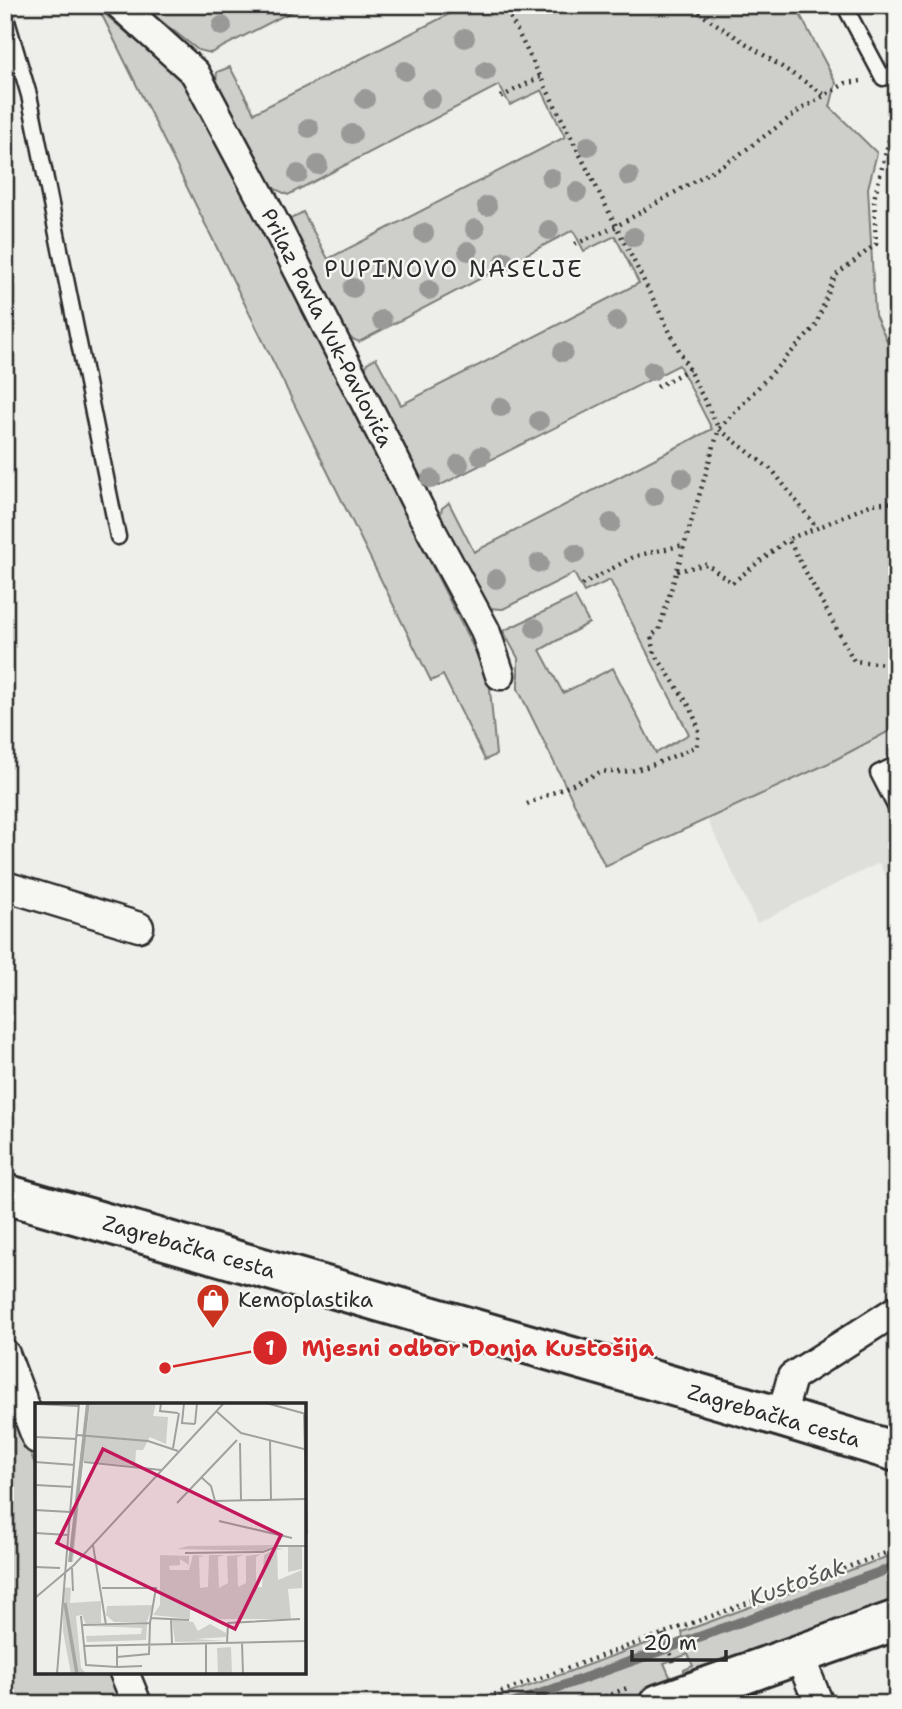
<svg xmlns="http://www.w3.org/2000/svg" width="902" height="1709" viewBox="0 0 902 1709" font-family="'Shantell Sans',sans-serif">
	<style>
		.built { fill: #dededb }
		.green { fill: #cececa; stroke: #7c7c7a; stroke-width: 2 }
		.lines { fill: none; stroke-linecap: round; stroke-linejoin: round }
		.stream { stroke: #757573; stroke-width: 10 }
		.lane-casing { stroke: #2b2b2b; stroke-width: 19 }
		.street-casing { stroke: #2b2b2b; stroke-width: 33 }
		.secondary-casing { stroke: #2b2b2b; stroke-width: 44 }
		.path { stroke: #2b2b2b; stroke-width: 4.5; stroke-dasharray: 2 5; stroke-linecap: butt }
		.lane { stroke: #f6f6f2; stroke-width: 14 }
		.street { stroke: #f6f6f2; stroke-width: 28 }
		.secondary { stroke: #f6f6f2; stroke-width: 38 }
		.tree { fill: #999997 }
		.labels { text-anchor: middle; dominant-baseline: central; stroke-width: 5; stroke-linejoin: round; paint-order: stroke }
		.street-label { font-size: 21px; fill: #2b2b2b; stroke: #f6f6f2 }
		.poi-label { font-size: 21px; fill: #2b2b2b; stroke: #f6f6f2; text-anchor: start }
		.neighbourhood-label { font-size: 23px; letter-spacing: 2px; fill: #2b2b2b; stroke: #f6f6f2 }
		.water-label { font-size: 23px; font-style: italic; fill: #565655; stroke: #f6f6f2 }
		.inset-river { fill: none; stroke: #a6a6a3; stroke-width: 3.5 }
		.inset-road { fill: none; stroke: #a0a09e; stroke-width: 2 }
		.view { fill: #c2185b; fill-opacity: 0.15; stroke: #c2185b; stroke-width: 3.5 }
		.inset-edge { fill: none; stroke: #2b2b2b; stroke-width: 3.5 }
		.leader { fill: none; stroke: #d62828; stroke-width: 2.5 }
		.callout-dot { fill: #d62828; stroke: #f6f6f2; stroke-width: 2.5 }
		.mark-label { font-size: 21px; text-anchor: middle; font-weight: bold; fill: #fff }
		.callout-label { font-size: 23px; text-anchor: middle; font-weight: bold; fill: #d62828; stroke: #f6f6f2; stroke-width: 5; stroke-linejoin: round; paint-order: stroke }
	</style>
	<rect width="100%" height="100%" fill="#eeeeea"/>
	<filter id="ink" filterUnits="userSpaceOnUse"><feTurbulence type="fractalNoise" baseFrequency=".0143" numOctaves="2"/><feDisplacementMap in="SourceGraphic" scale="14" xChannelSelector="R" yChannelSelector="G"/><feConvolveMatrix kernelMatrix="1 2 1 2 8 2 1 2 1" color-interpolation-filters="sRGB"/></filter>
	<g filter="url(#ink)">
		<polygon class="built" points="897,727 897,897 879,863 757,923 707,819 829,763"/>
		<g class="green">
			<polygon points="141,5 304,5 211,53 198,50"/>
			<polygon points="467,5 795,5 836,83 830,107 877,153 868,188 875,315 897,362 897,727 829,763 605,866 518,689 518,658 503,631 575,597 589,623 540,650 563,693 613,668 656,753 689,734 610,580 584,592 574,573 503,609 487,608 440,517 442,508 449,503 474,552 712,429 679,365 439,486 422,483 364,374 367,363 376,358 401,405 639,283 615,236 584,251 573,230 359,342 346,336 289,228 291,219 303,212 328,259 565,137 542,90 510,105 499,85 288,195 273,188 216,82 217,72 230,67 254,113"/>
			<polygon points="99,9 187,84 489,678 496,755 485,760 443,675 431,681"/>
			<polygon points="8,1392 37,1470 37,1672 115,1672 127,1704 5,1704 5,1393"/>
			<polygon points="897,1553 897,1604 691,1677 684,1673 684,1670 693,1666 688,1654 664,1663 671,1679 670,1686 623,1704 480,1704 656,1640 660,1647 683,1638 682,1632"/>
		</g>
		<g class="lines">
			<polyline class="stream" points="512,1704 897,1566"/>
			<defs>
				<g id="lane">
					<polyline points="844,5 883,78 897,72"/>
					<polyline points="5,14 29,95 118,537"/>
					<polyline points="897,764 878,773 897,810"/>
				</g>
				<g id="street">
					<polyline points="120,5 195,73 270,214 419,508 485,630 500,675"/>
					<polyline points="5,886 139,927"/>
					<polyline points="5,1354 37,1439"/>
					<polyline points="781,1417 792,1377 897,1310"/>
					<polyline points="799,1655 819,1704"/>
					<polyline points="124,1672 137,1704"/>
				</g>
				<g id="secondary">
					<polyline points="5,1194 781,1417 897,1452"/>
					<polyline points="659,1704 897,1620"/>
				</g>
			</defs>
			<use href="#lane" class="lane-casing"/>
			<use href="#street" class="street-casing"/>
			<use href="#secondary" class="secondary-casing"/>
			<g class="path">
				<polyline points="504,5 719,429 773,471 817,528"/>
				<polyline points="687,5 825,95"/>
				<polyline points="501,97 540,77"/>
				<polyline points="575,244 615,227 736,157 800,110 846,83 862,81"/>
				<polyline points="657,387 689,369"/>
				<polyline points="897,502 872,504 817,528 788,539 854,661 897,665"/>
				<polyline points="677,571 707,564 732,583 788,539"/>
				<polyline points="582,585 635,556 684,545"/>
				<path d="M527 804 603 771C636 777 667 758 697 746L699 729 690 707 655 654 651 636 659 630 719 429 815 327 835 276 876 244 874 199 889 140 897 129"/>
				<polyline points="663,1634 674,1663"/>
				<polyline points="468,1704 897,1549"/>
				<polyline points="585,1704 630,1687"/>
			</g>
			<use href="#lane" class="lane"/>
			<use href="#street" class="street"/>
			<use href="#secondary" class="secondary"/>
		</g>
		<g class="tree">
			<circle cx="222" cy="26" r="10"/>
			<circle cx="465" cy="38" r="10"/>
			<circle cx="405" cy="71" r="10"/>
			<circle cx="486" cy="71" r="10"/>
			<circle cx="365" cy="99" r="10"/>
			<circle cx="431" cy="99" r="10"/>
			<circle cx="309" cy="128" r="10"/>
			<circle cx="352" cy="134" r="10"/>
			<circle cx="588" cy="146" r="10"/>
			<circle cx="318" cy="165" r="10"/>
			<circle cx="298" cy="174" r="10"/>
			<circle cx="629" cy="176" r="10"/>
			<circle cx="551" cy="178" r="10"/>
			<circle cx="577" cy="192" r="10"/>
			<circle cx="487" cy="206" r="10"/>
			<circle cx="475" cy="229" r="10"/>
			<circle cx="549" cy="230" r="10"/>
			<circle cx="424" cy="233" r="10"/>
			<circle cx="634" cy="237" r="10"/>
			<circle cx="468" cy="251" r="10"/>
			<circle cx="505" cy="261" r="10"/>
			<circle cx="387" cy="269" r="10"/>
			<circle cx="353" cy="288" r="10"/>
			<circle cx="429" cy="290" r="10"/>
			<circle cx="382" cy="320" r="10"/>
			<circle cx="617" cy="321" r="10"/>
			<circle cx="563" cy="352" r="10"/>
			<circle cx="652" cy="371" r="10"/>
			<circle cx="501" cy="407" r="10"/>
			<circle cx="539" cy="421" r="10"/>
			<circle cx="481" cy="456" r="10"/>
			<circle cx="459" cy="464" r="10"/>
			<circle cx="682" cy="478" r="10"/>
			<circle cx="431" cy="479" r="10"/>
			<circle cx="654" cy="496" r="10"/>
			<circle cx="611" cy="523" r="10"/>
			<circle cx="575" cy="554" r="10"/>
			<circle cx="539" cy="563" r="10"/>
			<circle cx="496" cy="579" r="10"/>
			<circle cx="535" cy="628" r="10"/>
		</g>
	</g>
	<defs>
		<symbol id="shop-pin" viewBox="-11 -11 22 30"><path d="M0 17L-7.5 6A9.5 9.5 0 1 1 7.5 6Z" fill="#c8321e" stroke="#f6f6f2"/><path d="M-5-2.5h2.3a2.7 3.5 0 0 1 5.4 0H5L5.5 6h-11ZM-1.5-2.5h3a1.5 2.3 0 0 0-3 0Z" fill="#fff"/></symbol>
	</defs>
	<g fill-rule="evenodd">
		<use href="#shop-pin" x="194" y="1281" width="38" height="52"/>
	</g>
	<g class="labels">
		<g class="street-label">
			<text transform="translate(327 328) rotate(63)">Prilaz Pavla Vuk-Pavlovića</text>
			<text transform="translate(189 1247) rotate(16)">Zagrebačka cesta</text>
			<text transform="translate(774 1416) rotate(16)">Zagrebačka cesta</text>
		</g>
		<g class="poi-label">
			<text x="238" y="1300">Kemoplastika</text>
		</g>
		<g class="neighbourhood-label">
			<text x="454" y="269">PUPINOVO NASELJE</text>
		</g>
		<g class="water-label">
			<text transform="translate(797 1582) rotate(-20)">Kustošak</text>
		</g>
	</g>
	<g transform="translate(35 1403)">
		<rect width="271" height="271" fill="#eeeeea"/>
		<path d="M51 0V37L55 0H121L118 13 133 14 131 41 115 34 108 47H101L100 63 48 58 38 159H33ZM240 142 227 148 142 146 153 143ZM253 144H267V166L253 169ZM242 145 249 146 242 147 243 177 267 167V185L253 186 256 216H185L155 207V216L118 212 125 202V152L154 153V162L145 156V162L134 163 135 167H154L158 152 170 153 164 154 165 185 173 184 174 152H189L183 154 184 185 193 180 192 153 208 152 202 154 203 184 211 180V153L226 151 221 154V184H227L229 152ZM28 184 36 185 35 200 66 198V220L51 221 47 212 41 213 46 265 52 271H36L28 228ZM118 202 112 219H79L71 212 72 203ZM137 216 158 219 163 228 175 221 191 230V234L160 236 191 238 140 239ZM112 221 111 237 52 239 51 233 106 231 107 225 51 223ZM196 244 197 271H183L182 245Z" fill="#cececa"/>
		<path class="inset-river" d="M35 159 53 0M30 200 42 271"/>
		<path class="inset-road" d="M126 0 125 8 143 10M149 0 147 20 160 21M231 0 271 11M0 1 43 3M181 8 206 30 269 46M269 11 272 131M160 21 162 0M42 32 113 38 143 48M0 34 42 36M235 37 236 97M205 40 206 98M138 45 144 10M0 59 40 62M49 59 126 67M166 74 176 83 180 98 270 96M0 82 38 84M142 100 202 37M0 107 35 109M184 118 257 135M0 130 33 132M58 142 71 222M150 150 228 149 243 143H272M0 164 25 165M37 165 38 188M67 185H121L115 220M0 195 39 162 189 0M46 213 51 262 82 264V242M115 215 154 217M136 215 137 241M48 222 115 220 114 251 82 254M207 239 208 271M171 240V271M192 240 193 220 265 216M49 243 272 238M82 264 107 263M22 271 44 0"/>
		<path class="view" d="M68 46 246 132 200 226 22 140Z"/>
		<rect width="271" height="271" class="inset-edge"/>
	</g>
	<path class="leader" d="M165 1368L270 1348"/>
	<g class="callout-dot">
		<circle cx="165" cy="1368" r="7"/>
		<circle cx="270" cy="1348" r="18"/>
	</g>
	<g class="mark-label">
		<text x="270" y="1355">1</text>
	</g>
	<g class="callout-label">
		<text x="478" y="1356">Mjesni odbor Donja Kustošija</text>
	</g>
	<rect width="902" height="1709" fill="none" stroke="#f6f6f2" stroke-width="28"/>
	<rect x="14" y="14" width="874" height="1681" fill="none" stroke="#2b2b2b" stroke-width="2.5" filter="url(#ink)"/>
	<path d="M632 1650v10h94v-10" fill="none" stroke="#2b2b2b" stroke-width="3.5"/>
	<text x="643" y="1650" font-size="21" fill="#2b2b2b" stroke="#f6f6f2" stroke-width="5" paint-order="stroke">20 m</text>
</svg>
